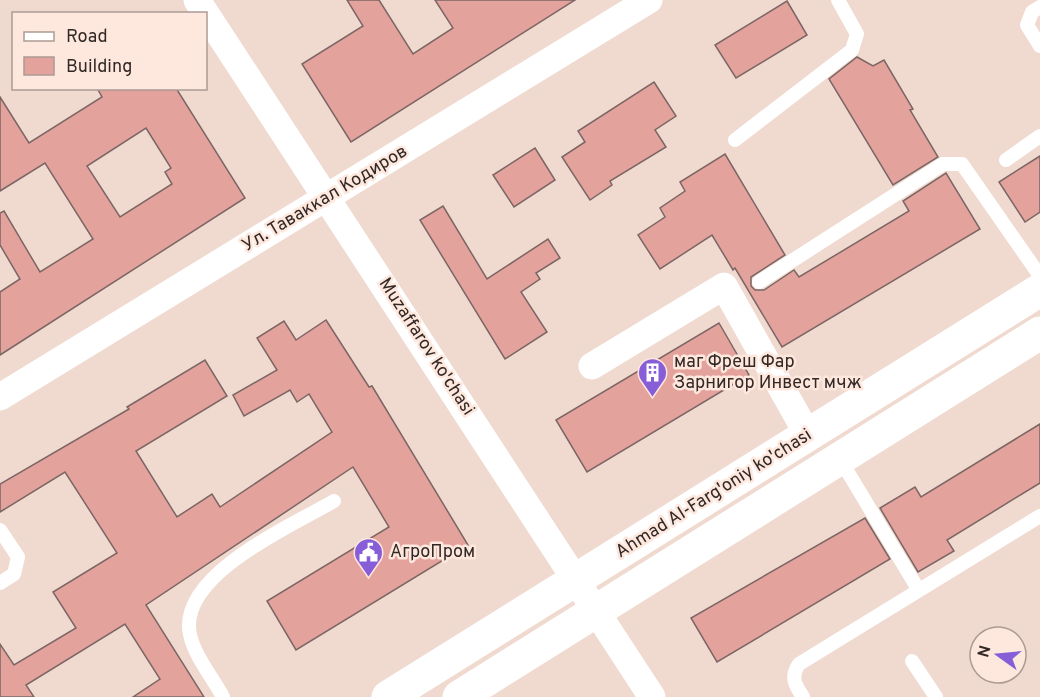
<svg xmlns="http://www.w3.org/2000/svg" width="1040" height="697" viewBox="0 0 1040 697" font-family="Overpass,sans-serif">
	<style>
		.building { fill: #e4a29d; stroke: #7c6664; stroke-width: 1.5; fill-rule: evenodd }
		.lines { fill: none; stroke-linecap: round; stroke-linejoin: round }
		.service { stroke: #fff; stroke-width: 14 }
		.minor { stroke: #fff; stroke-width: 27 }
		.primary { stroke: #fff; stroke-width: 33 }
		.labels { text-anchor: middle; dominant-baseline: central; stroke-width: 5; stroke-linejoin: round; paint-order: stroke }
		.street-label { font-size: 18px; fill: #322926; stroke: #fee7dd }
		.poi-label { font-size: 18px; fill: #322926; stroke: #fee7dd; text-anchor: start }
	</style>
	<rect width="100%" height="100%" fill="#f0dad0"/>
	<g class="building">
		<polygon points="347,0 379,0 413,54 453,28 435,0 575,0 351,142 302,64 363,26"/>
		<polygon points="787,1 807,35 736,78 715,45"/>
		<polygon points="857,57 873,66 884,60 913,109 910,110 938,157 893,185 829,79"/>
		<polygon points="654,82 676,116 655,130 666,147 610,181 612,185 590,200 562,157 585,142 578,131"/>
		<path d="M97 88H176L245 198 0 355V292L20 279 0 245V213L4 211 40 272 93 239 45 163 0 191V97L29 143 102 97ZM146 128 171 168 165 172 172 184 120 217 87 166Z"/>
		<polygon points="535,148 555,180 514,207 493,175"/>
		<polygon points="725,154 785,255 751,277 751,286 755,290 764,290 794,270 799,277 909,211 903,201 946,173 980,229 782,347 735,268 733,270 712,235 660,269 638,235 665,217 660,208 685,191 680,182"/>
		<polygon points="1040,156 1040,212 1025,222 999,182"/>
		<polygon points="443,206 487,279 548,239 560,258 536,273 540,279 521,292 547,332 505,359 420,220"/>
		<polygon points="326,320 369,387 372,386 468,545 296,650 267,601 389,527 353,467 146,605 204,697 133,697 160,679 125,624 26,685 34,697 0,697 0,644 14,665 76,628 53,592 117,553 65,472 0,512 0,484 129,409 127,407 205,360 227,396 136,451 177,517 212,494 220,507 332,432 309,394 297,402 290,390 244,416 233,395 277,370 257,338 284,321 296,340"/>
		<polygon points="719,323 749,375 587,472 556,420"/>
		<polygon points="1040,424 1040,483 947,540 954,551 918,572 880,508 915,487 921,497"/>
		<polygon points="865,518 890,559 717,662 691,618"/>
	</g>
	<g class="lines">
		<g class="service">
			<polyline points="1040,7 1032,12 1027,25 1040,46"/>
			<polyline points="735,140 852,50 857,34 838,0"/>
			<polyline points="1006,160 1040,136"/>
			<polyline points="759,282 943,164 962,164 1040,276"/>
			<polyline points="840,459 918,589"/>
			<polyline points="0,530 18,557 14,574 0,583"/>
			<polyline points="912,661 936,697"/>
			<path d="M223 697C212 676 190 651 189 627 187 571 293 525 334 501"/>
			<path d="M803 697C795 685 790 677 799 664L1040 516"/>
		</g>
		<g class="minor">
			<polyline points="197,0 652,697"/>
			<polyline points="592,366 724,286 808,435"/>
			<polyline points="0,397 649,0"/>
		</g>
		<g class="primary">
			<polyline points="388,697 1040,290"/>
			<polyline points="459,697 1040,333"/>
		</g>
	</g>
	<defs>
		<symbol id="building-pin" viewBox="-11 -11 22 30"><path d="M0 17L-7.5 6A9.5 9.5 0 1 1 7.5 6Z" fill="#875ed8" stroke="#fee7dd"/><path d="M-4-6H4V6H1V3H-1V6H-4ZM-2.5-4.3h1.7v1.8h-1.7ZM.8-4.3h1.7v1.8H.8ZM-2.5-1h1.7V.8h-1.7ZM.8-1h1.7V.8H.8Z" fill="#fff"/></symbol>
		<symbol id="civic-pin" viewBox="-11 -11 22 30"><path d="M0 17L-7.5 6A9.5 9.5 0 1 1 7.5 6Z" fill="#875ed8" stroke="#fee7dd"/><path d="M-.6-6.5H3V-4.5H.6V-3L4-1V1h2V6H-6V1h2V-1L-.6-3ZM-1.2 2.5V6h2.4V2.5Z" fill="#fff"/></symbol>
	</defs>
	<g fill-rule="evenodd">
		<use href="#building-pin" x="636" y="356" width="33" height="45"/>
		<use href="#civic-pin" x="352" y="536" width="33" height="45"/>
	</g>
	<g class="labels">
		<g class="street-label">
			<text transform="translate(325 199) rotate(-31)">Ул. Таваккал Кодиров</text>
			<text transform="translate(426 347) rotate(57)">Muzaffarov ko'chasi</text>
			<text transform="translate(714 494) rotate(-32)">Ahmad Al-Farg'oniy ko'chasi</text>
		</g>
		<g class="poi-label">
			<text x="674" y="362">маг Фреш Фар<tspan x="674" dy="21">Зарнигор Инвест мчж</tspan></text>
			<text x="390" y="552">АгроПром</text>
		</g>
	</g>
	<rect x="12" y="12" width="195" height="78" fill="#fee7dd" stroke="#ac9b94" stroke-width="1.5"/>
	<rect x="24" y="32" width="30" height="9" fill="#ffffff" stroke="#ac9b94" stroke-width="1.5"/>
	<text x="66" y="42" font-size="18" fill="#322926">Road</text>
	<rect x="24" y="57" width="30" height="18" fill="#e4a29d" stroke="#ac9b94" stroke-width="1.5"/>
	<text x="66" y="72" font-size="18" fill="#322926">Building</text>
	<g transform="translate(998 655) rotate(285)"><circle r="28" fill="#fee7dd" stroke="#ac9b94" stroke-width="1.5"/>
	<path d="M0-4.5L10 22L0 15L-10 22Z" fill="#875ed8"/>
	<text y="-9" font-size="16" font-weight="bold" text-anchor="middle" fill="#322926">N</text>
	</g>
</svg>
